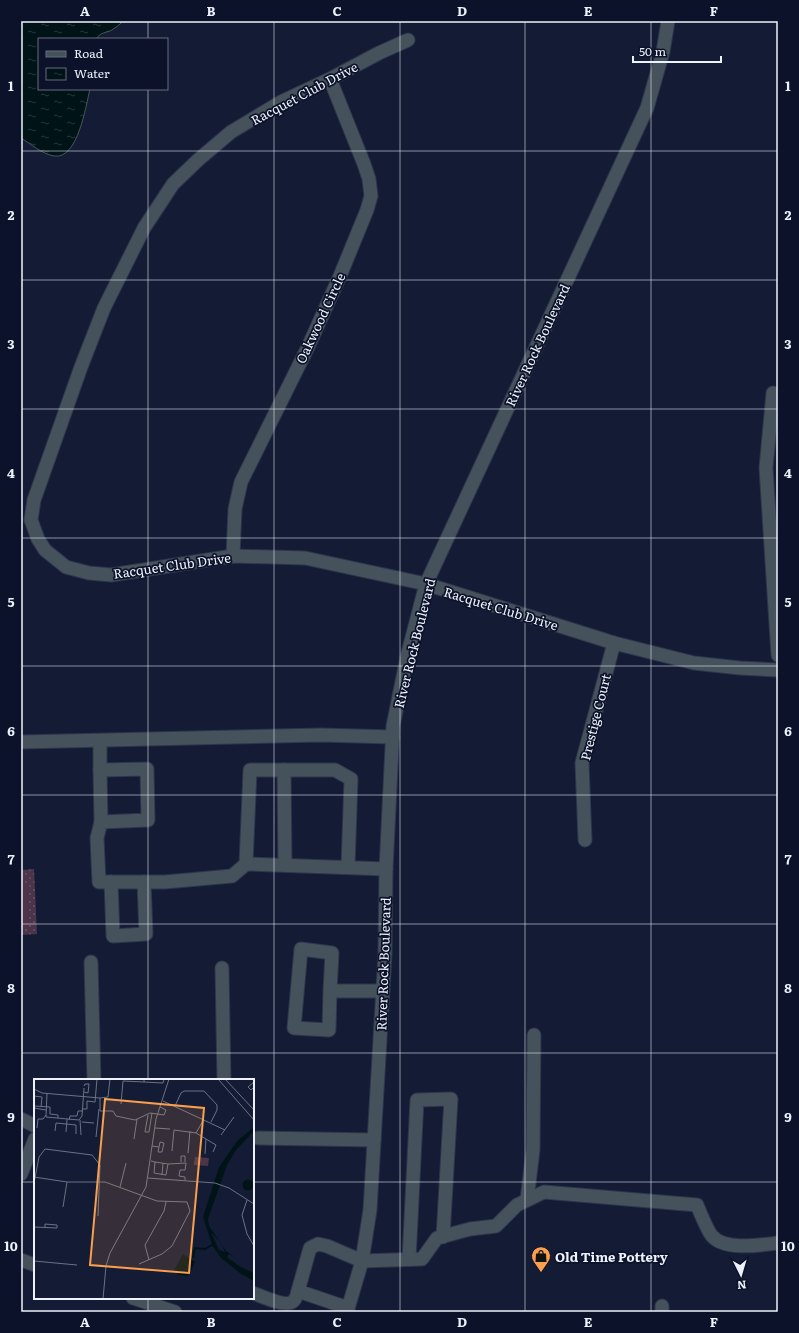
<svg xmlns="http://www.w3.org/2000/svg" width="799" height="1333" viewBox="0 0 799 1333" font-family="Literata,serif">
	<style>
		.park { fill: url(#park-dots) }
		.garden { fill: #4c344a }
		.water { fill: url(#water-ripples); stroke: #47565c }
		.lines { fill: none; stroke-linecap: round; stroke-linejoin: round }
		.minor-casing { stroke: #2e364d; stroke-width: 15 }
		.minor { stroke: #45525b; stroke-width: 13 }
		.grid { fill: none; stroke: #eef2fc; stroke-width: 1; stroke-opacity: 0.55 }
		.labels { text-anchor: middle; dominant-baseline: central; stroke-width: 3.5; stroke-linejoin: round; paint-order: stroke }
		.street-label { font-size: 13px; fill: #eef2fc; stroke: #0b122a }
		.poi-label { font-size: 13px; font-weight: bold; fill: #eef2fc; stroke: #0b122a; text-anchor: start }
		.inset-river { fill: none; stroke: #001317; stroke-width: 2 }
		.inset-road { fill: none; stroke: #6b7285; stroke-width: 1 }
		.view { fill: #fa9f4e; fill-opacity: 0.15; stroke: #fa9f4e; stroke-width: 2 }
		.inset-edge { fill: none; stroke: #eef2fc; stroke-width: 2 }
		.neatline { fill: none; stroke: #eef2fc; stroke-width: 1.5 }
		.grid-label { font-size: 13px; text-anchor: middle; font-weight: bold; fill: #eef2fc }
	</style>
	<defs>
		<pattern id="park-dots" width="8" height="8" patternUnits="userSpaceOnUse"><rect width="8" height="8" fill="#4c344a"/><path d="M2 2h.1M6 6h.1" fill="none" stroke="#665265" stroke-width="1.8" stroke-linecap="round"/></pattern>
		<pattern id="water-ripples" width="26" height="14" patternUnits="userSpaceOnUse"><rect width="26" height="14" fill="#001317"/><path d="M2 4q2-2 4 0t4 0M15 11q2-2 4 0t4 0" fill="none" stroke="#26363a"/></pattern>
	</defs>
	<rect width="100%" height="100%" fill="#141c35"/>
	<polygon class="park" points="34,869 37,934 21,935 21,870"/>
	<polygon class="garden" points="21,883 27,883 29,924 21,925"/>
	<path class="water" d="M21 21H121V23C118 26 114 29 110 31 104 33 100 33 96 39H39V89H90C86 105 78 160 54 156 42 154 31 144 21 138Z"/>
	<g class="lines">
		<defs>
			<g id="minor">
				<polyline points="408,40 379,53 330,79 281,102 231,132 198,160 173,184 144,228 104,308 81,367 34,500 31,520 38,539 45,550 66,567 89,573 111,575 233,556 305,558 426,584 614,643 694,663 740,668 778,670"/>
				<polyline points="773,393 766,468 778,655"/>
				<polyline points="233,556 235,509 241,482 308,347 340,276 367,210 371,196 369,179 364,164 330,79"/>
				<polyline points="100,741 100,770 147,769 148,820 101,822 97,838 99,882 165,882 232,876 246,864"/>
				<polyline points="21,742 321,735 393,737"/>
				<polyline points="100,770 101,822"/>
				<polyline points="284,770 285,865"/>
				<polyline points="585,840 582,763 614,643"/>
				<polyline points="348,867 351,779 335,770 250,770 246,864 386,869"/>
				<polyline points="111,882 113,936 146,934 144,882"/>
				<polyline points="91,962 94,1080"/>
				<polyline points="222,968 224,1080"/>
				<polyline points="330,991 332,953 301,949 294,1028 329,1030 330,991 383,991"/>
				<polyline points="21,1119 35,1126"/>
				<polyline points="258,1138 374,1140"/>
				<polyline points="21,1174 35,1139"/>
				<polyline points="527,1200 533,1150 534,1035"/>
				<polyline points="409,1259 417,1100 451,1099 443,1237"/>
				<polyline points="21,1260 35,1265"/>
				<path d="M253 1293C261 1296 285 1307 292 1302 296 1300 297 1295 298 1291"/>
				<polyline points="133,1298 175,1312"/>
				<polyline points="662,1306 662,1312"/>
				<path d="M348 1308 298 1291 310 1248 318 1244 327 1246 362 1261 422 1259 437 1238 470 1229 496 1226 517 1205 544 1192 697 1205C700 1212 707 1230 712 1236 725 1251 760 1245 778 1243"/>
				<polyline points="347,1312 362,1261 370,1210 385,954 386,869 393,726 407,657 426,584 647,108 663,52 668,21"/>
			</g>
		</defs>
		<use href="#minor" class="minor-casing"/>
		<use href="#minor" class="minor"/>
	</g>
	<path class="grid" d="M148 21V39M274 21V1312M400 21V1312M525 21V1312M651 21V1312M148 89V1080M21 151H778M21 280H778M21 409H778M21 538H778M21 666H778M21 795H778M21 924H778M21 1053H778M21 1182H35M253 1182H778M148 1298V1312"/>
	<defs>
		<symbol id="shop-pin" viewBox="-11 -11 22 30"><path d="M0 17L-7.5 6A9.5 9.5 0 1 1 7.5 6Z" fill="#fa9f4e" stroke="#0b122a"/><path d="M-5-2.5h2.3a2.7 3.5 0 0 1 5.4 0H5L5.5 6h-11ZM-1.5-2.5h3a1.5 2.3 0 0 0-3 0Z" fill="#111"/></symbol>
	</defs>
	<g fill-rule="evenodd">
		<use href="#shop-pin" x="530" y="1245" width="22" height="30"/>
	</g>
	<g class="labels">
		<g class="street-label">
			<text transform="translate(304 93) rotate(-28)">Racquet Club Drive</text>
			<text transform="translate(320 318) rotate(-65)">Oakwood Circle</text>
			<text transform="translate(537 345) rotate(-65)">River Rock Boulevard</text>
			<text transform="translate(172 565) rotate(-8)">Racquet Club Drive</text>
			<text transform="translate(501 608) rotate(17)">Racquet Club Drive</text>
			<text transform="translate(414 643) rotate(-76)">River Rock Boulevard</text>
			<text transform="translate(595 717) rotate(-76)">Prestige Court</text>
			<text transform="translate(383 964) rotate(-88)">River Rock Boulevard</text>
		</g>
		<g class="poi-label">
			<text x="555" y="1256">Old Time Pottery</text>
		</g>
	</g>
	<g transform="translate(34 1079)">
		<rect width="220" height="220" fill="#141c35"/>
		<path d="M161 78 175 79 174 87 160 86Z" fill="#4c344a"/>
		<path d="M220 48V52L202 71 193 86 174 140 175 147 192 172 202 179 195 175 193 178 205 187 220 194V202L207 195 186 178 178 166 169 138 185 88 204 61ZM177 153 187 164 191 173 185 171ZM208.5 106a5.5 5.5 0 1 1 11 0a5.5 5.5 0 1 1-11 0ZM149 175 161 183 157 192 156 185H154L156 194 153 197 144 196 143 191H140Z" fill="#001317" fill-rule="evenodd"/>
		<path class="inset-river" d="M159 179 161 169 171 170 178 166"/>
		<path class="inset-road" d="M184 0 220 41M191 0 220 31M110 3 129 4 130 0M220 3 214 8 217 11 220 8M0 10 8 14 66 19V32H79L82 37 101 41 116 34 130 36 132 31 126 28M50 13 54 14 55 5H51L50 7M13 14 12 38 45 41 48 37 50 9M0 17 8 18 7 28M66 19 74 18 76 0M129 22 191 51M87 25 89 2 110 3V0M0 27 16 28V35L24 36V39M141 27 147 14 150 12H170L183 26V31L177 43M0 29 12 31M49 30H53V22L61 23 63 0M114 36 111 53H115L118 34M170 40 162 54 182 66 179 73M35 41 36 37H43L44 32H49M46 41 47 56M48 43 60 44M3 49 4 40H9L12 36M121 49 136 50M21 52 22 44 42 46V55M32 53 33 40M187 56 200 38M62 58 65 30M100 60 103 40M118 67 125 68 126 63 130 64 128 73H124L125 68M138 72 140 51 162 54M154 74 156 52M171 75 172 60M117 82 121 83 134 85 132 96 120 94 121 83M147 83V77H151V83M134 85 152 84 151 91H146L145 97 151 98V101M128 96 129 84M0 98 33 103H71L123 122 153 123 156 132 138 167 128 175 105 185M114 99 181 104 195 109 220 125M0 104 5 78 11 70 58 76 66 86 64 137M86 108 92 84M213 121 208 136 213 155 220 167M29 128 33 103M0 148 23 149V146L11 145V149M115 181 111 166 130 132 132 123M0 182 43 186M69 220 72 187 76 174 112 108 122 40 135 0"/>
		<path class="view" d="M71 20 170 29 155 194 56 186Z"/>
		<rect width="220" height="220" class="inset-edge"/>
	</g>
	<rect width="799" height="1333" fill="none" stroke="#0b122a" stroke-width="44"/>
	<rect x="38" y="38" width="130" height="52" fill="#0b122a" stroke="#666c7e"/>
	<rect x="46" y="51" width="20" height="6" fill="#45525b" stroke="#666c7e"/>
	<text x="74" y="58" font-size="12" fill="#eef2fc">Road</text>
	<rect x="46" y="68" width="20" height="12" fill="url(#water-ripples)" stroke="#666c7e"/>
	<text x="74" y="78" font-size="12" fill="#eef2fc">Water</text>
	<g transform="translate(741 1275) rotate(175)" stroke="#0b122a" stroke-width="3" paint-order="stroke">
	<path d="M0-3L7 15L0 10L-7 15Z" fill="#eef2fc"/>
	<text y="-6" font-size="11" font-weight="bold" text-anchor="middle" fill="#eef2fc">N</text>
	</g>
	<path d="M633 56v6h88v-6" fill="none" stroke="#eef2fc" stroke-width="2"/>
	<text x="639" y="56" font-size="12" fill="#eef2fc" stroke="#0b122a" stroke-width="3" paint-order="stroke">50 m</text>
	<rect x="22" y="22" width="755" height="1289" class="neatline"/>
	<g class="grid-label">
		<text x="85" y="16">A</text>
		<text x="211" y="16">B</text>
		<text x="337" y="16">C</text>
		<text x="462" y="16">D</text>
		<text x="588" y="16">E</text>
		<text x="714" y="16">F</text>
		<text x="11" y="91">1</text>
		<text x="788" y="91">1</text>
		<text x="11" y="220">2</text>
		<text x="788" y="220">2</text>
		<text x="11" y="349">3</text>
		<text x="788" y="349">3</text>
		<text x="11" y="478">4</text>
		<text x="788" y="478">4</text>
		<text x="11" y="607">5</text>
		<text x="788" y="607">5</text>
		<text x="11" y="736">6</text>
		<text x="788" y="736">6</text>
		<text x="11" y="864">7</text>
		<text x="788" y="864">7</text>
		<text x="11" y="993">8</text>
		<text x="788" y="993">8</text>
		<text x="11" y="1122">9</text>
		<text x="788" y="1122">9</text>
		<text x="11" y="1251">10</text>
		<text x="788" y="1251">10</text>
		<text x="85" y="1327">A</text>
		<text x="211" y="1327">B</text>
		<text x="337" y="1327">C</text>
		<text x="462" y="1327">D</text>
		<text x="588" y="1327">E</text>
		<text x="714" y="1327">F</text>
	</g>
</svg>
